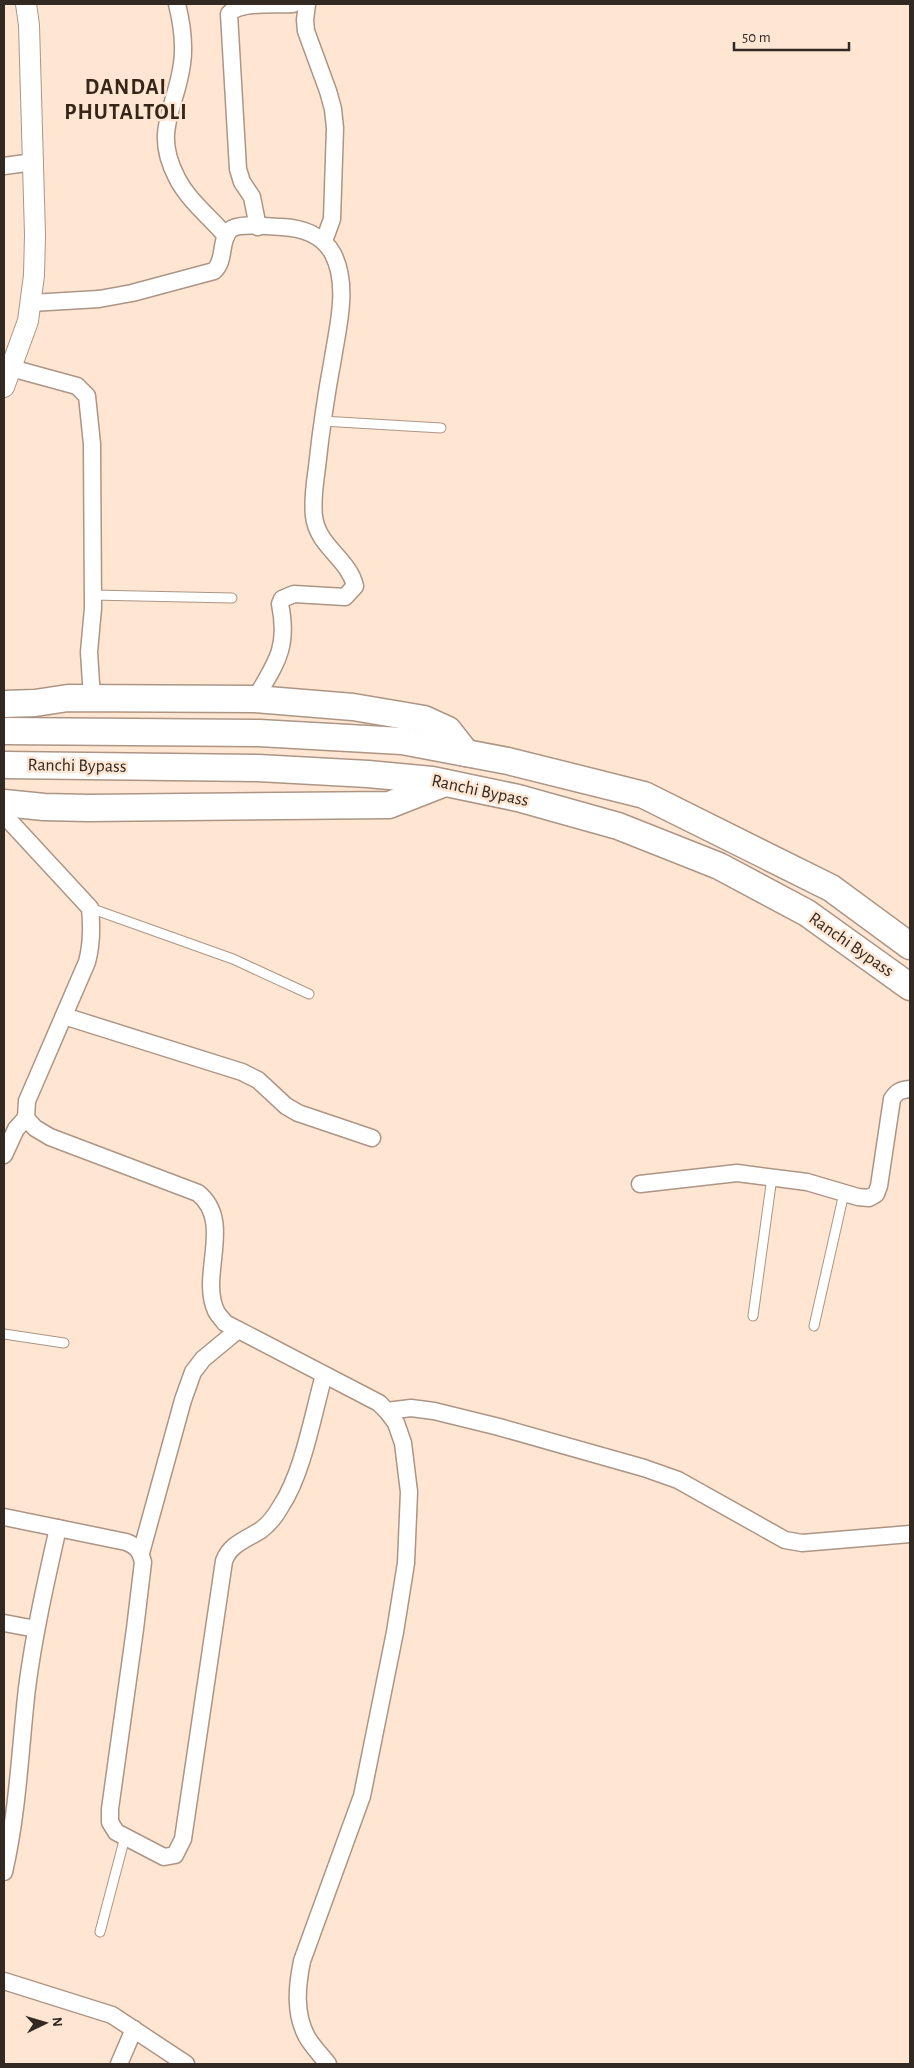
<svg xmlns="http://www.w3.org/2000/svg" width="914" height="2068" viewBox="0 0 914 2068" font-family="'Alegreya Sans',sans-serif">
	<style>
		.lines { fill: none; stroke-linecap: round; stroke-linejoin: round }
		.service-casing { stroke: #ac9584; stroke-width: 11 }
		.minor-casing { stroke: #ac9584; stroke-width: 19 }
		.tertiary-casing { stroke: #ac9584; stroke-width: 22 }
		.primary-casing { stroke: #ac9584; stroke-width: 29 }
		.service { stroke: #fff; stroke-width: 9 }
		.minor { stroke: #fff; stroke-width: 16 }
		.tertiary { stroke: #fff; stroke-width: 20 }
		.primary { stroke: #fff; stroke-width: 26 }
		.labels { text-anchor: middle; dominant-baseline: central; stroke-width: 5; stroke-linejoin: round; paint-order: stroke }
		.street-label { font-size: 18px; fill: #322922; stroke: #ffe6d3 }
		.district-label { font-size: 22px; font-weight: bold; letter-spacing: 1px; fill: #372517; stroke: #ffe6d3 }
	</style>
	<rect width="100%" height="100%" fill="#ffe6d3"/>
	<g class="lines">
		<defs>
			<g id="service">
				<polyline points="322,421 441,428"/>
				<polyline points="92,595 232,598"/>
				<polyline points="90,908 233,959 309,994"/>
				<polyline points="753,1316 772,1177"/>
				<polyline points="814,1326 844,1193"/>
				<polyline points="4,1334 64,1343"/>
				<polyline points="100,1932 125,1837"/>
			</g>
			<g id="minor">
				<path d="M177 4C182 24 185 43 182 64 176 109 152 131 177 178 188 200 210 217 226 236"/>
				<polyline points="307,4 305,20 306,31 328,91 333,109 335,128 332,219 324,241"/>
				<polyline points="4,166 33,162"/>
				<path d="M258 227 252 197 242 182 238 169 229 14C239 1 276 5 293 4"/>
				<path d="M31 303 99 299 132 293 214 271C226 260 219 241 230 230 239 222 270 227 282 227 302 228 323 235 333 254 349 285 338 326 333 358 326 395 321 430 317 467 315 483 312 500 314 516 317 546 349 559 355 586L345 597 294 594 282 599 280 604C289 648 276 663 255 699"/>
				<polyline points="11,368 77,386 87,396 92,444 93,608 89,652 92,699"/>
				<path d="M4 815 90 908C92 927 92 943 87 962L27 1101 26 1118 35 1128 50 1137 198 1193C234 1222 199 1275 216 1311 218 1315 223 1320 225 1323L379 1403 387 1411 396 1423 403 1443 409 1492 406 1563 395 1632 362 1796 302 1961C297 1986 294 2013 307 2037 312 2046 321 2055 328 2064"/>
				<polyline points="64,1016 242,1072 258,1080 286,1106 298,1113 372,1138"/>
				<polyline points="4,1155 16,1129 26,1118"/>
				<path d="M640 1184 737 1173 807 1182 858 1197 869 1198 876 1194 879 1186 892 1099C897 1091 901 1090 910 1089"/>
				<polyline points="387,1411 411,1408 434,1411 499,1427 644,1468 678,1480 785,1540 802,1543 910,1534"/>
				<path d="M4 1517 126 1542C137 1546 140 1551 143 1562L135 1629 110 1809V1822L116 1832 164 1857 175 1855 183 1839 224 1561C230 1544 247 1539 261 1530 269 1524 276 1515 281 1506 303 1473 313 1414 324 1375"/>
				<polyline points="141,1553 183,1400 193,1372 203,1359 238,1330"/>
				<polyline points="4,1623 36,1629"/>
				<path d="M4 1872C18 1811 20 1750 27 1688 34 1634 46 1581 58 1528"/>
				<polyline points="4,1981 112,2015 186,2064"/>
				<polyline points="119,2064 134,2029"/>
			</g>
			<polyline id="tertiary" points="4,387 28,321 34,275 35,235 29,25 26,4"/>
			<g id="primary">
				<polyline points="4,704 35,703 68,698 255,699 353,707 424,719 448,730 466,753"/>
				<polyline points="4,731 259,733 402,741 508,761 644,795 831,888 910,946"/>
				<polyline points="4,765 258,768 368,774 432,780 518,798 618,826 719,866 807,913 910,987"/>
				<polyline points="4,803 44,807 88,808 389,805 445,783"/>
			</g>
		</defs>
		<use href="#service" class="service-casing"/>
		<use href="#minor" class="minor-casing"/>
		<use href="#tertiary" class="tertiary-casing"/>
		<use href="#primary" class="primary-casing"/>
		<use href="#service" class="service"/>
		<use href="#minor" class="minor"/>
		<use href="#tertiary" class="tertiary"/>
		<use href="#primary" class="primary"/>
	</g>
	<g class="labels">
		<g class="street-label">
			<text transform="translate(77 766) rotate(1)">Ranchi Bypass</text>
			<text transform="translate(480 791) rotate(12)">Ranchi Bypass</text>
			<text transform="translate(851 945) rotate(35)">Ranchi Bypass</text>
		</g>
		<g class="district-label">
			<text x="126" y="87">DANDAI<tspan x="126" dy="25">PHUTALTOLI</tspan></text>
		</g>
	</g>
	<rect width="914" height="2068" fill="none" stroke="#322922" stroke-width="10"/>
	<g transform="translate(45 2023) rotate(85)" stroke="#ffe6d3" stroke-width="4" paint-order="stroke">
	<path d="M0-4L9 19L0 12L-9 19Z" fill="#322922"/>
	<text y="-8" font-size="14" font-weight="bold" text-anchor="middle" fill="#322922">N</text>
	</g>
	<path d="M734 42v8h115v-8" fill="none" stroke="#322922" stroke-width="2.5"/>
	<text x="742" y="42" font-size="15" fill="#322922" stroke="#ffe6d3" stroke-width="4" paint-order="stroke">50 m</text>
</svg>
